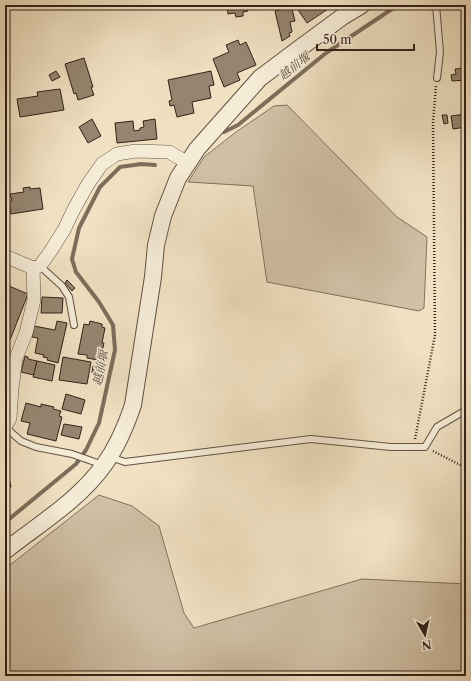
<svg xmlns="http://www.w3.org/2000/svg" width="471" height="681" viewBox="0 0 471 681" font-family="'Libre Caslon Text','Noto Serif JP',serif">
	<style>
		.green { fill: #d0c0a5; stroke: #82705e }
		.lines { fill: none; stroke-linecap: round; stroke-linejoin: round }
		.stream { stroke: #7e6d5b; stroke-width: 4 }
		.building { fill: #958570; stroke: #332118 }
		.service-casing { stroke: #625142; stroke-width: 8 }
		.minor-casing { stroke: #625142; stroke-width: 14 }
		.tertiary-casing { stroke: #625142; stroke-width: 18 }
		.path { stroke: #332118; stroke-width: 2.5; stroke-dasharray: 1 2; stroke-linecap: butt }
		.service { stroke: #f5ecd7; stroke-width: 6 }
		.minor { stroke: #f5ecd7; stroke-width: 13 }
		.tertiary { stroke: #f5ecd7; stroke-width: 16 }
		.labels { text-anchor: middle; dominant-baseline: central; stroke-width: 3; stroke-linejoin: round; paint-order: stroke }
		.water-label { font-size: 12px; font-style: italic; fill: #5f4d3f; stroke: #f5ecd7 }
	</style>
	<rect width="100%" height="100%" fill="#f0e1c2"/>
	<filter id="stains"><feTurbulence type="fractalNoise" baseFrequency=".005" numOctaves="4"/><feColorMatrix values="0 0 0 0 .2 0 0 0 0 .09 0 0 0 0 .02 0 0 0 .5 -.17"/></filter>
	<radialGradient id="worn" r=".72"><stop offset=".6" stop-color="#630" stop-opacity="0"/><stop offset="1" stop-color="#630" stop-opacity=".3"/></radialGradient>
	<g class="green">
		<polygon points="287,105 397,217 427,237 424,308 419,311 267,282 253,186 188,182 204,157 236,132 274,106"/>
		<polygon points="99,495 132,506 159,526 184,613 194,628 362,579 466,584 466,676 5,676 5,569"/>
	</g>
	<g class="lines">
		<g class="stream">
			<polyline points="224,132 238,125 326,53 398,5"/>
			<polyline points="5,521 8,520 76,464 86,450 99,423 115,350 113,325 99,302 76,272 72,259 79,228 100,187 120,167 141,164 155,165"/>
		</g>
	</g>
	<g class="building">
		<polygon points="227,5 247,5 248,11 243,12 243,16 236,17 235,13 228,14"/>
		<polygon points="283,5 291,5 295,21 290,22 292,32 289,33 290,36 282,41 275,11 284,9"/>
		<polygon points="299,5 325,5 328,9 307,23 296,7"/>
		<polygon points="238,40 240,45 246,42 256,65 237,73 240,80 224,87 213,59 229,52 226,45"/>
		<polygon points="84,58 93,87 91,87 94,95 78,100 76,93 74,94 65,64"/>
		<polygon points="466,68 466,80 452,81 451,75 456,74 455,69"/>
		<polygon points="56,71 60,77 52,81 49,75"/>
		<polygon points="211,71 214,85 209,86 211,98 192,102 194,113 177,117 174,105 170,106 169,101 172,100 168,80"/>
		<polygon points="60,89 64,110 20,117 17,99 38,96 37,92"/>
		<polygon points="465,114 466,127 453,129 451,116"/>
		<polygon points="442,115 447,115 448,123 444,124"/>
		<polygon points="92,119 101,136 88,143 79,127"/>
		<polygon points="155,119 157,139 117,143 115,123 133,121 134,131 140,130 140,128 144,127 143,121"/>
		<polygon points="30,187 30,189 40,188 43,209 11,214 9,202 12,201 10,194 24,192 23,188"/>
		<polygon points="5,207 6,207 8,219 5,219"/>
		<polygon points="67,280 75,288 72,291 65,283"/>
		<polygon points="9,286 28,294 10,340 5,339 5,295"/>
		<polygon points="42,297 63,298 62,313 41,313"/>
		<polygon points="57,321 67,323 58,363 47,360 48,358 43,357 44,355 35,353 38,338 32,337 34,326 55,330"/>
		<polygon points="90,321 102,324 102,327 105,328 102,343 104,343 102,352 104,352 103,361 87,358 87,355 78,354 84,324 89,325"/>
		<polygon points="25,356 28,357 28,359 37,361 34,375 21,372"/>
		<polygon points="63,357 91,362 87,384 59,380"/>
		<polygon points="37,361 55,365 52,381 33,377"/>
		<polygon points="93,366 102,368 100,375 92,373"/>
		<polygon points="66,394 85,400 81,414 62,409"/>
		<polygon points="26,403 41,407 41,404 54,407 53,409 61,411 59,416 62,417 56,441 27,434 30,423 21,421"/>
		<polygon points="64,424 82,427 79,439 61,435"/>
		<polygon points="8,475 11,487 5,488 5,476"/>
	</g>
	<g class="lines">
		<defs>
			<g id="service">
				<polyline points="436,5 440,52 437,78"/>
				<polyline points="40,266 62,286 69,297 74,325"/>
				<polyline points="5,427 21,441 36,447 72,454 103,465"/>
				<polyline points="110,457 125,462 311,439 391,447 425,447 437,427 466,410"/>
			</g>
			<g id="minor">
				<polyline points="5,256 33,268 34,300 26,333 16,358 12,388 10,418 5,427"/>
				<polyline points="33,268 40,266 50,252 64,230 74,209 88,184 102,164 117,154 136,151 169,152 188,163"/>
			</g>
			<path id="tertiary" d="M5 551C39 524 78 501 104 465 117 447 126 426 133 405L153 277 156 245 163 216 178 178 197 149 260 78 296 51 342 17 362 5"/>
		</defs>
		<use href="#service" class="service-casing"/>
		<use href="#minor" class="minor-casing"/>
		<use href="#tertiary" class="tertiary-casing"/>
		<g class="path">
			<polyline points="415,439 435,335 433,122 436,86"/>
			<polyline points="433,451 466,468"/>
		</g>
		<use href="#service" class="service"/>
		<use href="#minor" class="minor"/>
		<use href="#tertiary" class="tertiary"/>
	</g>
	<g class="labels">
		<g class="water-label">
			<text transform="translate(294 66) rotate(-39)">越前堰</text>
			<text transform="translate(100 368) rotate(-79)">越前堰</text>
		</g>
	</g>
	<rect width="471" height="681" fill="none" stroke="#f0e1c2" stroke-width="20"/>
	<rect x="6" y="6" width="459" height="669" fill="none" stroke="#332118" stroke-width="2"/>
	<rect x="10" y="10" width="451" height="661" fill="none" stroke="#332118"/>
	<g transform="translate(425 635) rotate(171)" stroke="#f5ecd7" stroke-width="3" paint-order="stroke">
	<path d="M0-3L7 15L0 10L-7 15Z" fill="#332118"/>
	<text y="-6" font-size="11" font-weight="bold" text-anchor="middle" fill="#332118">N</text>
	</g>
	<path d="M317 44v6h97v-6" fill="none" stroke="#332118" stroke-width="2"/>
	<text x="323" y="44" font-size="12" fill="#332118" stroke="#f5ecd7" stroke-width="3" paint-order="stroke">50 m</text>
	<rect width="100%" height="100%" filter="url(#stains)"/>
	<rect width="100%" height="100%" fill="url(#worn)"/>
</svg>
